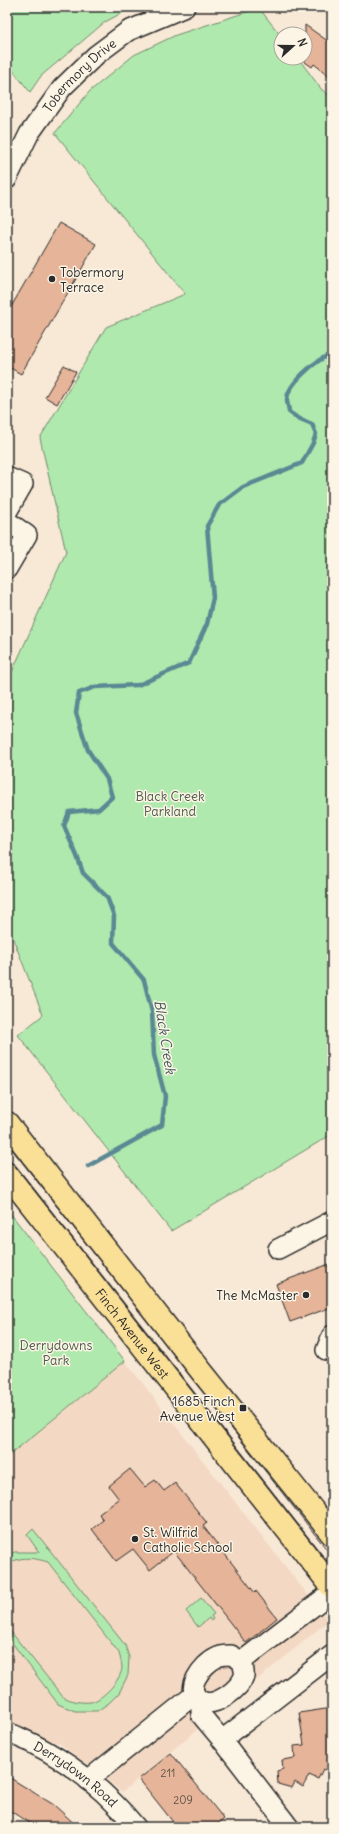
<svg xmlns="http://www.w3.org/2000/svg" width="339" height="1834" viewBox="0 0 339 1834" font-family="Delius,sans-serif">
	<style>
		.built { fill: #f3d8c3 }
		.green { fill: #b0e9ad; stroke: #6e8a6c }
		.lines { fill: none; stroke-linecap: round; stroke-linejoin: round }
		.stream { stroke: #5a8893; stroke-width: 4.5 }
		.building { fill: #e6b498; stroke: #2b2b2b }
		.minor-casing { stroke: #2b2b2b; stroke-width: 22 }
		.major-casing { stroke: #2b2b2b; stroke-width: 25 }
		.minor { stroke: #fcf5e5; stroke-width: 19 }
		.major { stroke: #fadf96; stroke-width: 22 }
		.tram { stroke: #2b2b2b; stroke-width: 1 }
		.poi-dot { fill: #2b2b2b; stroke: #fcf5e5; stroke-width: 1.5 }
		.labels { text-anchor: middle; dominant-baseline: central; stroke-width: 3; stroke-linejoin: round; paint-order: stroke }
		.number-label { font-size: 11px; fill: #5a4d46 }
		.street-label { font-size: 13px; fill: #2b2b2b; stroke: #fcf5e5 }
		.poi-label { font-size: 13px; fill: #2b2b2b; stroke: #fcf5e5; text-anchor: start }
		.park-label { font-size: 13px; fill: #4c5a4c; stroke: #fcf5e5 }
		.water-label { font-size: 14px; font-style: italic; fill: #435a5f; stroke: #fcf5e5 }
	</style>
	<rect width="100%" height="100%" fill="#f8e8d6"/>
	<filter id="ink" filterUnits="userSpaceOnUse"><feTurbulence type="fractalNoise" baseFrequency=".025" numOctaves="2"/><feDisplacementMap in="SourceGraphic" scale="8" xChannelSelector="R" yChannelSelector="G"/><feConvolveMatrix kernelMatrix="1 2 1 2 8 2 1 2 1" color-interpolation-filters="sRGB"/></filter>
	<g filter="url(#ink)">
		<polygon class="built" points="125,1361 328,1621 122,1792 61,1744 7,1724 7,1457"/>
		<g class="green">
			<polygon points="7,7 133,7 105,22 41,76 30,92 7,63"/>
			<polygon points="259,8 281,36 281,58 298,58 322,90 332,97 332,1134 171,1231 18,1035 43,1015 7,923 7,683 66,552 40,438 106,327 185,294 55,133 90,91 134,55 176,35"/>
			<polygon points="7,1209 125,1361 7,1457"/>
			<path d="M33 1529 125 1645 129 1657 128 1675 119 1693 109 1703 97 1711H75L58 1704 7 1636V1627L63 1697C72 1701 80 1703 91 1702 102 1700 121 1680 122 1668 122 1664 120 1657 119 1653L48 1562C34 1558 20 1555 7 1565V1557L14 1552H39L27 1535Z"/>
			<polygon points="201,1598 214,1614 211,1616 213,1619 211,1621 209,1618 198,1627 186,1611"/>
		</g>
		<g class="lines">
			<path class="stream" d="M88 1166 162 1125 165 1096 154 1055 152 1012 144 980 113 943 114 916 107 897 83 873 77 856 64 826 69 812 99 809 112 797 107 779 88 750 76 713 79 693 95 687 138 685 189 663 207 624 213 598 207 526 219 505 243 487 302 463 313 443 316 434 312 424 298 418 289 412C289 408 287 404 287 400 287 384 318 358 332 354"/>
		</g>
		<g class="building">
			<polygon points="305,25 332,44 332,78 314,64 312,67 305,62"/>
			<polygon points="59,223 96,244 21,374 7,366 7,314"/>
			<polygon points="64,365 76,372 57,404 45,397"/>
			<polygon points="332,1263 332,1307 290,1322 276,1284"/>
			<polygon points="130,1469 145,1487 155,1480 164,1491 175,1483 207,1523 203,1526 255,1593 256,1591 277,1618 246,1643 174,1551 150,1570 133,1549 116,1561 92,1529 103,1520 99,1514 119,1499 109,1486"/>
			<polygon points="332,1708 332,1773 323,1769 318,1779 309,1775 303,1787 295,1782 292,1788 278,1784 277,1771 283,1769 282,1760 295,1758 294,1746 304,1745 299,1713"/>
			<polygon points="171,1753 224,1819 215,1827 177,1827 139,1779"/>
			<polygon points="7,1776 54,1805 78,1827 36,1827 7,1809"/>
		</g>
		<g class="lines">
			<defs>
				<g id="minor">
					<path id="s1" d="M7 179 29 134 62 88 96 55 128 31 185 7"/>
					<polyline points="7,477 23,484 7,512"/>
					<polyline points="7,521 27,535 7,569"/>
					<polyline points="278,1249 332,1221"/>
					<polyline points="326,1350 332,1335"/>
					<path d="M231 1655 242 1661C243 1666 245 1672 244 1676 240 1689 215 1708 202 1701 181 1691 203 1664 216 1658 220 1655 226 1655 231 1655Z"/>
					<polyline points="242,1661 332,1592"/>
					<polyline points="201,1701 201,1715 222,1740"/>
					<path id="s2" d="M7 1732C57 1752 101 1785 136 1827"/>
					<polyline points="88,1780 195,1694"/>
					<polyline points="289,1827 222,1740 332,1655"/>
				</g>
				<g id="major">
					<polyline points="7,1123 202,1372 332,1534"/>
					<path id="s3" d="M7 1174 332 1587"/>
				</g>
			</defs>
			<use href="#minor" class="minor-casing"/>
			<use href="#major" class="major-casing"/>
			<use href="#minor" class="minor"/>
			<use href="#major" class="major"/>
			<g class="tram">
				<polyline points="7,1143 332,1556"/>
				<polyline points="7,1156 332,1569"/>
			</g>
		</g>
	</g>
	<g class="poi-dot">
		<circle cx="52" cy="279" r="4"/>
		<circle cx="306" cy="1295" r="4"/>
		<rect x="239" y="1404" width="8" height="8" rx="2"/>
		<circle cx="135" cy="1539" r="4"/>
	</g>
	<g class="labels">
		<g class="number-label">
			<text x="168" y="1773">211</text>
			<text x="183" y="1800">209</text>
		</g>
		<g class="street-label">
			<text stroke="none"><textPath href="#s1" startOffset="128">Tobermory Drive</textPath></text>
			<text stroke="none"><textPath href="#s3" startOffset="203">Finch Avenue West</textPath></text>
			<text stroke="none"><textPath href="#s2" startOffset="81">Derrydown Road</textPath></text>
		</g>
		<g class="poi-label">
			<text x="60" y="272">Tobermory<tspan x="60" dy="15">Terrace</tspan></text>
			<text x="298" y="1295" text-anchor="end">The McMaster</text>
			<text x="235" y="1401" text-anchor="end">1685 Finch<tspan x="235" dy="15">Avenue West</tspan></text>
			<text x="143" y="1532">St. Wilfrid<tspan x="143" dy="15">Catholic School</tspan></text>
		</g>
		<g class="park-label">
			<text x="170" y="796">Black Creek<tspan x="170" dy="15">Parkland</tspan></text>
			<text x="56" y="1345">Derrydowns<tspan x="56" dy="15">Park</tspan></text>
		</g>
		<g class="water-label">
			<text transform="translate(165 1037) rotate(81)">Black Creek</text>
		</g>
	</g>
	<rect width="339" height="1834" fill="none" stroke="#fcf5e5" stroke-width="24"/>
	<rect x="12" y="12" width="315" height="1810" fill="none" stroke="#2b2b2b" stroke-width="1.5" filter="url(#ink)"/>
	<g transform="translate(293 46) rotate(69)"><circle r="19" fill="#fcf5e5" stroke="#a8a49b"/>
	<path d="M0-3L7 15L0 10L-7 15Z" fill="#2b2b2b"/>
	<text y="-6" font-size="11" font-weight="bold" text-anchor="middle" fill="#2b2b2b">N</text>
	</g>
</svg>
